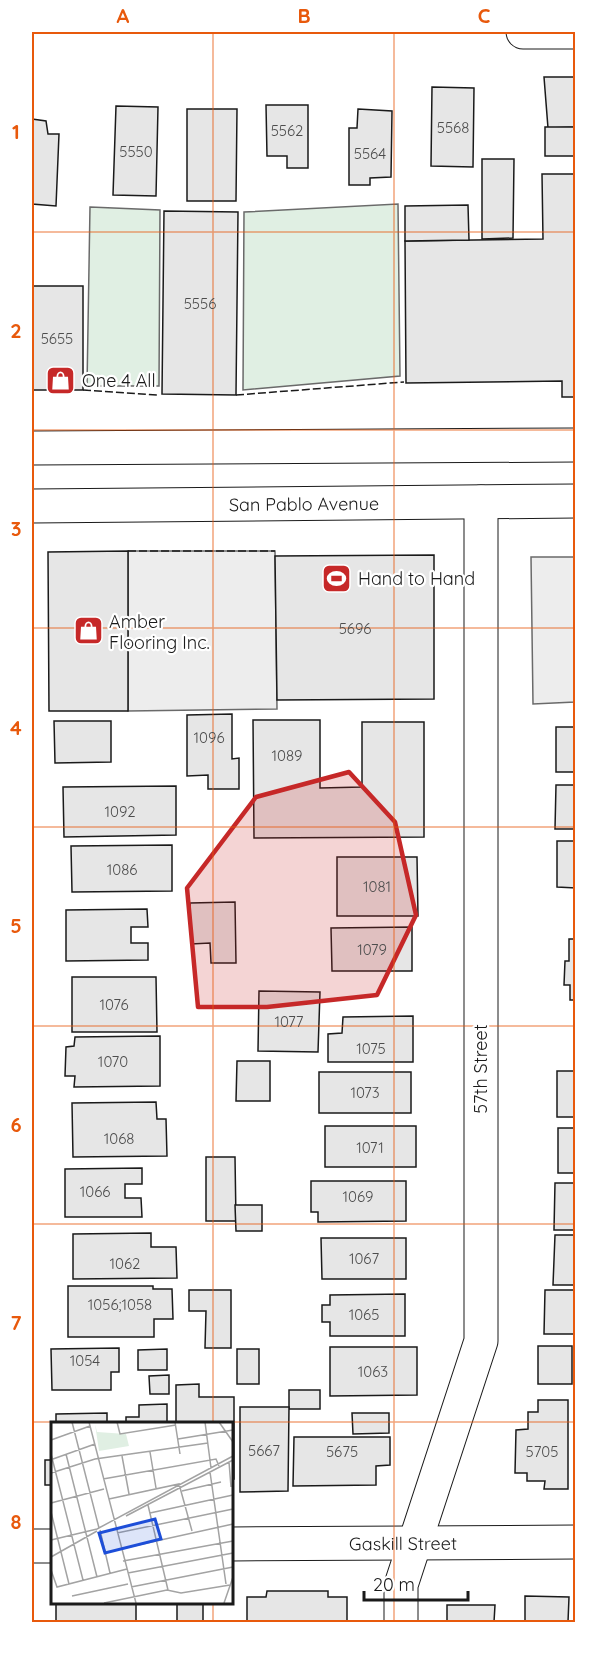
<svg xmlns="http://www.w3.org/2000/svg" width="607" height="1654" viewBox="0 0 607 1654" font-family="Quicksand,sans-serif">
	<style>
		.green { fill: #e0efe3; stroke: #6a6a6a; stroke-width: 1.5 }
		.parking { fill: #ededed; stroke: #6a6a6a; stroke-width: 1.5 }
		.building { fill: #e6e6e6; stroke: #1a1a1a; stroke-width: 1.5 }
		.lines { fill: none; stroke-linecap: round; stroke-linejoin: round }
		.minor-casing { stroke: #1a1a1a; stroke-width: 35 }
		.major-casing { stroke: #1a1a1a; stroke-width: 35 }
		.minor { stroke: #fff; stroke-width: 33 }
		.major { stroke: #fff; stroke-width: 33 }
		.fence { stroke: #1a1a1a; stroke-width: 1.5; stroke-dasharray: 8 3; stroke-linecap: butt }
		.marked { fill: #c62828; fill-opacity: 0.2; stroke: #c62828; stroke-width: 4.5; stroke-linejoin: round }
		.grid { fill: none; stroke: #e8590c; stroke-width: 1.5; stroke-opacity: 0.55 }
		.labels { text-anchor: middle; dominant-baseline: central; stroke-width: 4.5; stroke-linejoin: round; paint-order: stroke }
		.number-label { font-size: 15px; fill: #4d4d4d }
		.poi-label { font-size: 18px; fill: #1a1a1a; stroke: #fff; text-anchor: start }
		.street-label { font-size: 18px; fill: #1a1a1a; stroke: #fff }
		.inset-road { fill: none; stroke: #a3a3a3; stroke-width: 1.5 }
		.view { fill: #1d4ed8; fill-opacity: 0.15; stroke: #1d4ed8; stroke-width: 3 }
		.inset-edge { fill: none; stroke: #1a1a1a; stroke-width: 3 }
		.neatline { fill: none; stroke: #e8590c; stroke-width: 2 }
		.grid-label { font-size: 20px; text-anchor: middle; font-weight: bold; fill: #e8590c }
	</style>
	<rect width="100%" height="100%" fill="#fff"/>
	<g class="green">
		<polygon points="398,204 400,376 243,390 244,212"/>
		<polygon points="90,207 160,210 159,386 87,386"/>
	</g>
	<g class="parking">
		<polygon points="128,551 275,551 277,709 128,711"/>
		<polygon points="531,557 575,557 575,702 533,704"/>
	</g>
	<g class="building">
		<polygon points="544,77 576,77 576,127 548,128"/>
		<polygon points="432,87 474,88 473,167 431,166"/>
		<polygon points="266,105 308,105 308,168 287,168 287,156 267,156"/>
		<polygon points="116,106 158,107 156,196 113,195"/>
		<polygon points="187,109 237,109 236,201 187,201"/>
		<polygon points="358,109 392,111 391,177 370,178 370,185 349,185 349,128 357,128"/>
		<polygon points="32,119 46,121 48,134 59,134 56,206 32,204"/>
		<rect x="545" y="127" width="31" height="29"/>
		<polygon points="482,159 514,159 513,238 482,239"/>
		<polygon points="542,174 576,174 576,397 562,397 562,381 406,383 405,241 543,239"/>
		<polygon points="468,205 469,240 405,241 405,206"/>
		<polygon points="164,211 238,212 236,395 162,394"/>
		<rect x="32" y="286" width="51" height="104"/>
		<polygon points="128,551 128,711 49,711 48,552"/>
		<polygon points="434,555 434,699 277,700 275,556"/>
		<polygon points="232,714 232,759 239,758 239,789 208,789 208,775 187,776 187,715"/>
		<polygon points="253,720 320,720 320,788 362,787 362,722 424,722 424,837 254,838"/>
		<polygon points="54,721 111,721 111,762 55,763"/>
		<rect x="556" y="727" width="20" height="45"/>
		<polygon points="556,785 576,785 576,829 555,829"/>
		<polygon points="176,786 176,835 64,837 63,787"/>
		<polygon points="557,841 576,841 576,888 557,887"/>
		<polygon points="172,845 172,891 72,892 71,846"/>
		<polygon points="337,857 417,857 418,916 337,916"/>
		<polygon points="235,902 236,963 211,963 210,943 191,944 190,903"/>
		<polygon points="147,909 148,927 131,927 131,943 148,943 148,960 66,961 66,910"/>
		<polygon points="412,927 412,971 332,971 331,928"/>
		<polygon points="569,939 576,939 576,1000 570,1000 570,985 564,985 565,961 569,961"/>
		<polygon points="72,977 156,977 157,1032 72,1032"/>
		<polygon points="259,991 320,992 318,1052 258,1051"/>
		<polygon points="413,1016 413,1062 328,1062 328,1034 342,1033 343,1017"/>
		<polygon points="160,1036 160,1086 74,1087 75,1076 65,1076 66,1047 74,1046 75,1037"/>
		<polygon points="237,1061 270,1061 270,1101 236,1101"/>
		<rect x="557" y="1071" width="19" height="46"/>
		<rect x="319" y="1072" width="92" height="41"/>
		<polygon points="156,1102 157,1119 166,1119 167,1156 73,1157 72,1103"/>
		<rect x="325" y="1126" width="91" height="41"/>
		<rect x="558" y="1128" width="18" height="45"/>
		<polygon points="206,1157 235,1157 236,1221 206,1221"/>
		<polygon points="142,1168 142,1184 125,1184 125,1198 141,1198 142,1217 65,1217 65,1169"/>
		<polygon points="311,1181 406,1181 406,1221 318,1222 318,1212 311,1212"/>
		<polygon points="555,1183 576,1183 576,1230 554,1230"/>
		<polygon points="235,1205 262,1205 262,1231 236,1231"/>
		<polygon points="151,1233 151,1247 176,1247 177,1278 73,1279 73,1234"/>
		<polygon points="555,1235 576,1235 576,1285 553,1285"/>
		<polygon points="321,1238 406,1238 406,1279 322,1279"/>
		<polygon points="68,1286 153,1286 153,1289 172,1289 173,1319 154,1319 154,1337 68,1337"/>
		<polygon points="189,1290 231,1290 231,1348 205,1348 206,1311 189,1311"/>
		<polygon points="545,1290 576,1290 576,1334 544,1334"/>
		<polygon points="405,1294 405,1336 330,1336 330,1322 322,1322 322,1305 330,1305 330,1295"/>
		<rect x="538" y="1346" width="34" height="38"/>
		<polygon points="330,1347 417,1347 417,1395 330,1396"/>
		<polygon points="119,1348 119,1372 111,1372 111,1390 52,1390 51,1349"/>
		<polygon points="167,1349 167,1370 138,1370 138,1350"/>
		<rect x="237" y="1349" width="22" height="35"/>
		<polygon points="169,1375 169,1394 150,1394 149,1376"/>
		<polygon points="199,1384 199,1397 234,1397 234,1479 231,1479 231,1423 176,1423 176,1385"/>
		<rect x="289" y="1390" width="31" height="19"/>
		<polygon points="538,1400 568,1400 568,1489 544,1489 545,1481 527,1481 527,1473 515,1473 516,1430 528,1429 528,1412 538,1412"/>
		<polygon points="167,1404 167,1423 126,1423 126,1417 139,1417 139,1405"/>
		<polygon points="240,1407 289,1407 288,1491 240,1492"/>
		<polygon points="107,1413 107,1423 56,1423 56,1414"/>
		<polygon points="352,1413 389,1413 389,1433 353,1434"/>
		<polygon points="294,1437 390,1437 390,1465 376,1466 376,1485 293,1486"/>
		<rect x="45" y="1460" width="7" height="25"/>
		<polygon points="267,1591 328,1591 328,1597 347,1597 347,1622 247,1622 247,1597 266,1597"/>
		<polygon points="525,1596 569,1597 568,1622 525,1622"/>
		<rect x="56" y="1602" width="80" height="20"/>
		<rect x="177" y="1602" width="26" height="20"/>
		<polygon points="447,1605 495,1605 494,1622 447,1622"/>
	</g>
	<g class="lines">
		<defs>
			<g id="minor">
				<polyline points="523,32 576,32"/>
				<path id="s1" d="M231 1544 576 1542"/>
				<polyline points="32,1546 52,1546"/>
				<polyline points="401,1622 401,1585 481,1341 481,502"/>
			</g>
			<g id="major">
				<polyline points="32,448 576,445"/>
				<path id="s2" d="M32 506 576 501"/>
			</g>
		</defs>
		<use href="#minor" class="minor-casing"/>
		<use href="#major" class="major-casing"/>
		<use href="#minor" class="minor"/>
		<use href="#major" class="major"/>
		<g class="fence">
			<polyline points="83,390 158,395"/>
			<polyline points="236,395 404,382"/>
			<polyline points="128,551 275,551"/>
		</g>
	</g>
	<path class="marked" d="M349 772 395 822 416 915 377 995 267 1007H198L187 888 256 797Z"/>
	<path class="grid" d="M213 32V1423M394 32V1622M32 232H576M32 430H576M32 628H576M32 827H576M32 1026H576M32 1224H576M32 1422H576M213 1602V1622"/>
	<defs>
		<symbol id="shop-square" viewBox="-11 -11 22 22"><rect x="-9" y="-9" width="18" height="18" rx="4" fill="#c62828" stroke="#fff"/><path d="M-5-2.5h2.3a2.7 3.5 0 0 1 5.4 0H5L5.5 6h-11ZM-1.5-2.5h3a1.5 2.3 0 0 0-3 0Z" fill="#fff"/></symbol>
		<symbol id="stadium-square" viewBox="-11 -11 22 22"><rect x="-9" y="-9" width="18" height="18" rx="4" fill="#c62828" stroke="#fff"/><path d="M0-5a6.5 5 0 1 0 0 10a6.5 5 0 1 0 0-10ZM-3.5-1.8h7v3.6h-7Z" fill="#fff"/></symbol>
	</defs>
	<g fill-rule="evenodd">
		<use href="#shop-square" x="44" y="364" width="33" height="33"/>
		<use href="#stadium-square" x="320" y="562" width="33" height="33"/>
		<use href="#shop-square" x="72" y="614" width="33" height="33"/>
	</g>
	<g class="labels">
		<g class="number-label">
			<text x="453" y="127">5568</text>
			<text x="287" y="130">5562</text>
			<text x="136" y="151">5550</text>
			<text x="370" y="153">5564</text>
			<text x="200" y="303">5556</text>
			<text x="57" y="338">5655</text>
			<text x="355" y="628">5696</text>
			<text x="209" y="737">1096</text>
			<text x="287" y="755">1089</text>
			<text x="120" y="811">1092</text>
			<text x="122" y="869">1086</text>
			<text x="377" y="886">1081</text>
			<text x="372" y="949">1079</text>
			<text x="114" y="1004">1076</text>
			<text x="289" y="1021">1077</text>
			<text x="371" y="1048">1075</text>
			<text x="113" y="1061">1070</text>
			<text x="365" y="1092">1073</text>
			<text x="119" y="1138">1068</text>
			<text x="370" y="1147">1071</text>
			<text x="95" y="1191">1066</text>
			<text x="358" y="1196">1069</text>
			<text x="364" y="1258">1067</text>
			<text x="125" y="1263">1062</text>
			<text x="120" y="1304">1056;1058</text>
			<text x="364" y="1314">1065</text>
			<text x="85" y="1360">1054</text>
			<text x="373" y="1371">1063</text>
			<text x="264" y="1450">5667</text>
			<text x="342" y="1451">5675</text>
			<text x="542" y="1451">5705</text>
		</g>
		<g class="poi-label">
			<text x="82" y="380">One 4 All</text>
			<text x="358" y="578">Hand to Hand</text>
			<text x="109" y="621">Amber<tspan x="109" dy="21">Flooring Inc.</tspan></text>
		</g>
		<g class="street-label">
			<text stroke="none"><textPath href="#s2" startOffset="272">San Pablo Avenue</textPath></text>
			<text transform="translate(480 1069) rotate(-90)">57th Street</text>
			<text stroke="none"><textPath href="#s1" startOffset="172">Gaskill Street</textPath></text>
		</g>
	</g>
	<g transform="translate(51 1422)">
		<rect width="182" height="182" fill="#fff"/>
		<path d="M44 2 46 10 75 12 78 24 48 29Z" fill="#e0efe3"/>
		<path class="inset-road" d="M21 0 48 106M38 0 85 181M66 0 69 12 125 3M124 0 129 32M154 0 160 46M168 0 182 20M127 17 182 8M0 18 39 4M99 30 105 66M0 32 32 158M15 32 46 155M71 34 78 72M2 37 44 22M178 40 180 65M159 50 175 162M0 51 44 37 157 21M52 57 165 37 168 44M131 69 170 60M58 77 128 62 141 109M0 81 53 67M97 83 117 168M0 90 18 162M99 91 182 73M75 94 182 38M49 108 59 151M66 111 182 87M0 118 46 107 182 34M69 127 182 102M0 135 46 109M72 139 182 119M0 148 6 165 76 147M77 151 182 131M80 165 182 145M21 174 77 162M53 181 116 168 130 171 179 163M173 181 182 155"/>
		<path class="view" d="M104 97 110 117 54 131 48 111Z"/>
		<rect width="182" height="182" class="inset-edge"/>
	</g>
	<rect width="607" height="1654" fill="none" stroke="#ffffff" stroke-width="66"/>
	<path d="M364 1591v9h104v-9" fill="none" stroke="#1a1a1a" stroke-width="3"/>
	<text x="373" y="1591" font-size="18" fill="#1a1a1a" stroke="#ffffff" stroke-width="4.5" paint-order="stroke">20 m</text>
	<rect x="33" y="33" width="541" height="1588" class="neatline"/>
	<g class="grid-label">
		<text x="123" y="23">A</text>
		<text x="304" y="23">B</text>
		<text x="484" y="23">C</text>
		<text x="16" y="139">1</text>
		<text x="16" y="338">2</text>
		<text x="16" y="536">3</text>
		<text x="16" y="735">4</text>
		<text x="16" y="933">5</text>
		<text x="16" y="1132">6</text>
		<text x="16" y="1330">7</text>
		<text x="16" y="1529">8</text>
	</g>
</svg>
